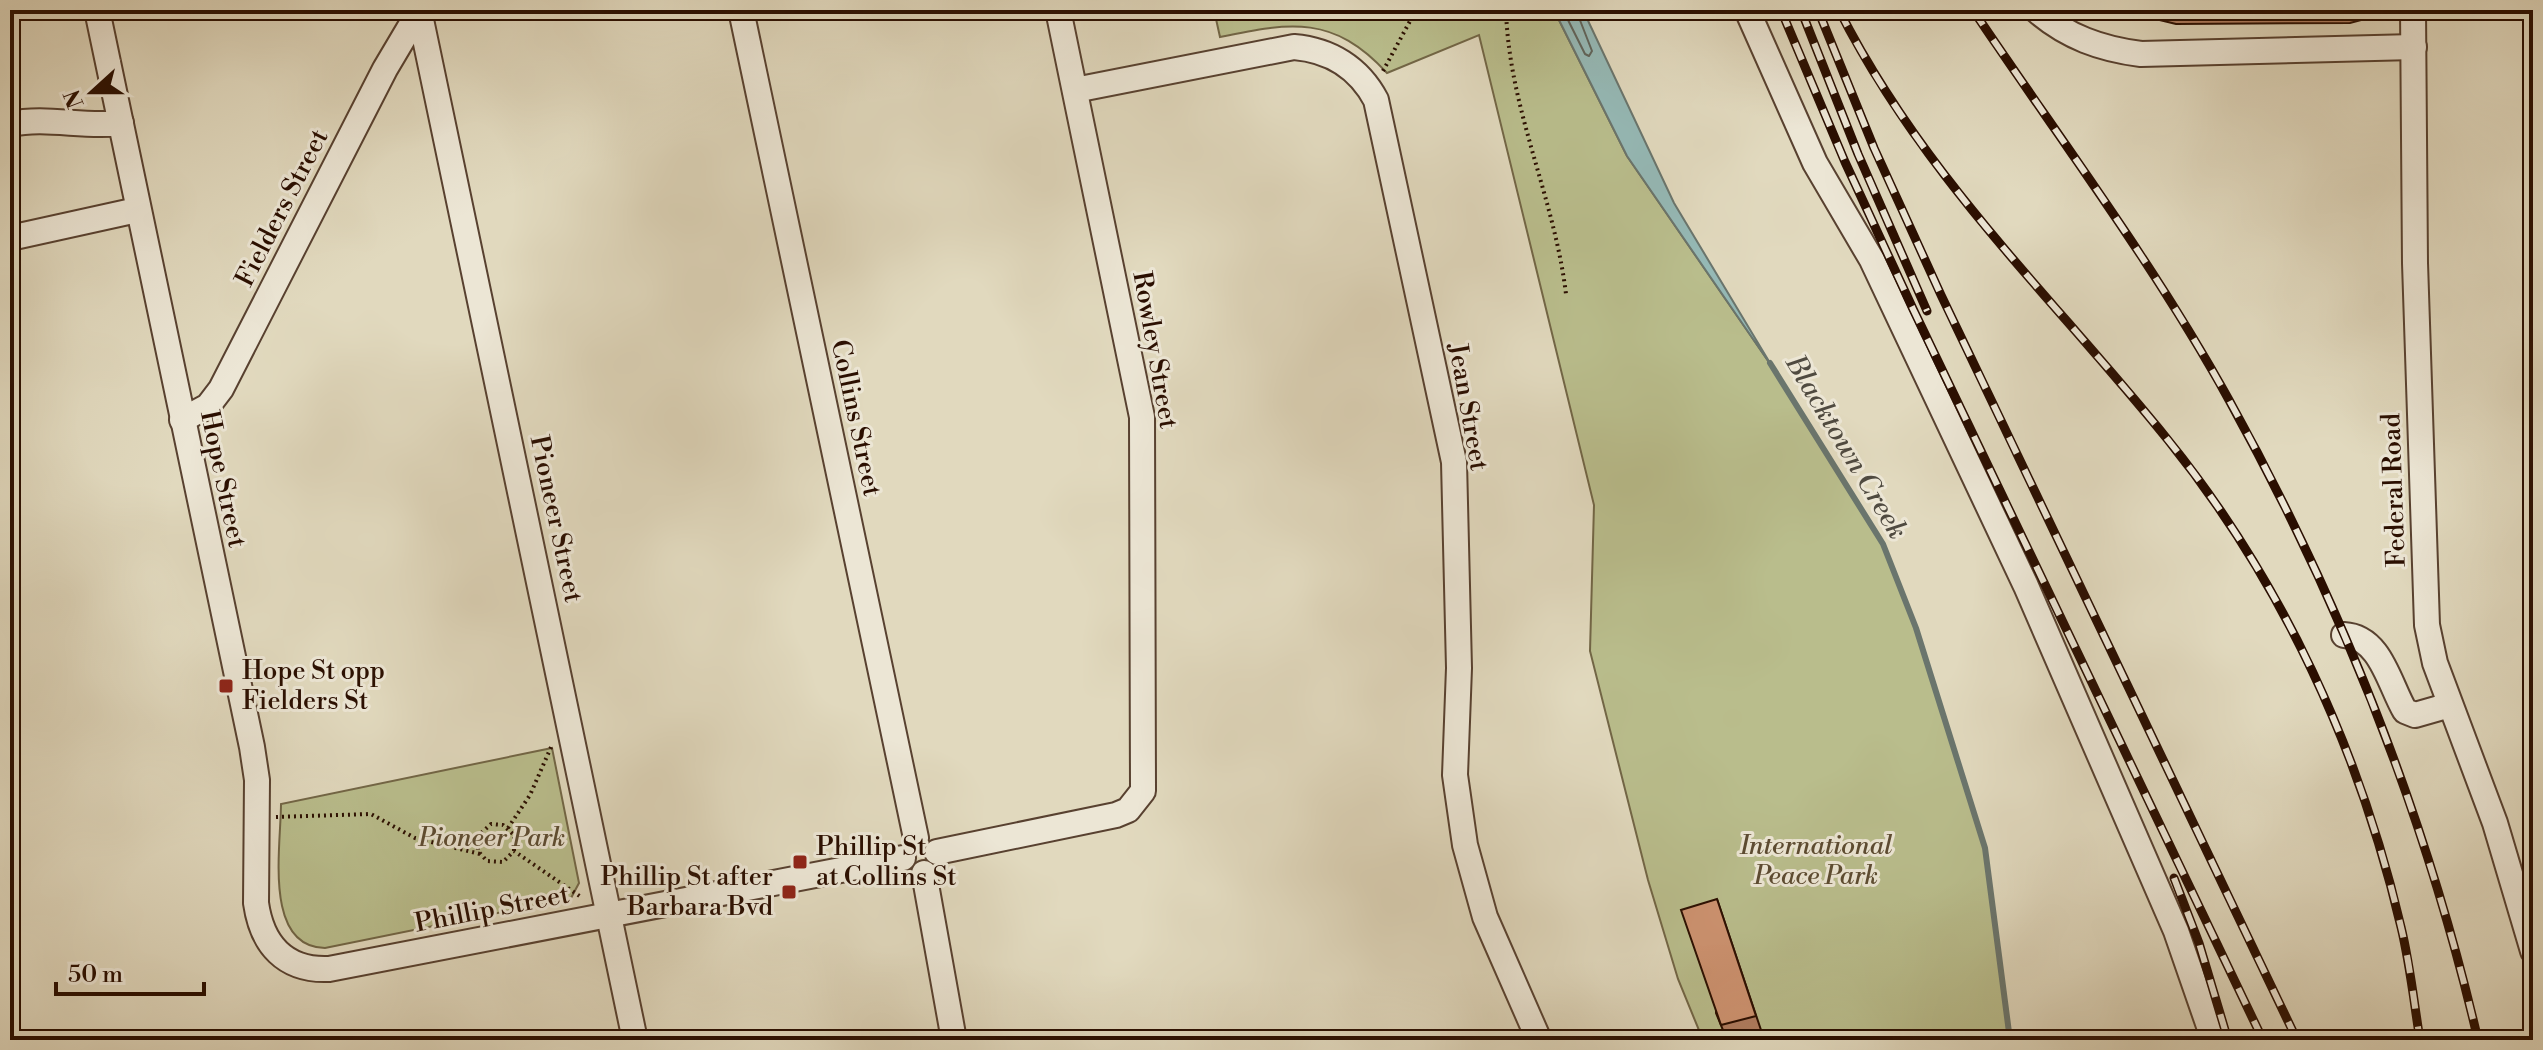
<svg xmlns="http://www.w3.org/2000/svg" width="2543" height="1050" viewBox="0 0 2543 1050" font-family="'Libre Bodoni',serif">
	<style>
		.green { fill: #b9bd8c; stroke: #726646; stroke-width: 2 }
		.water { fill: #95b9b6; stroke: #6a756d; stroke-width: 2 }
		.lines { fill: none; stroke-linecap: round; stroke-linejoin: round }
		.shore { stroke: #60645b; stroke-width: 2 }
		.stream { stroke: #6a756d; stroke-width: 6 }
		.minor-casing { stroke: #584130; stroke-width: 28 }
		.path { stroke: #2a0e00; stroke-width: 4; stroke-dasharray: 2 4; stroke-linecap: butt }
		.minor { stroke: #ece6d5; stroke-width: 24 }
		.rail-casing { stroke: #2a0e00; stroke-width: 9 }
		.rail { stroke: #ece6d5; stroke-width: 6; stroke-dasharray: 18; stroke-linecap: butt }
		.wall { fill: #b17e61; stroke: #2a0e00; stroke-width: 2 }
		.building { fill: #ce9371; stroke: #2a0e00; stroke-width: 2 }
		.poi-dot { fill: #8f2418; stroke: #ece6d5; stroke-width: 3 }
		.labels { text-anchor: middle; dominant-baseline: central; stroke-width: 6; stroke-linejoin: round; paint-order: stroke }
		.street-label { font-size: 26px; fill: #2a0e00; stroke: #ece6d5 }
		.poi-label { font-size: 26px; fill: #2a0e00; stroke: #ece6d5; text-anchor: start }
		.park-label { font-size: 26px; font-style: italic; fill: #5c4b31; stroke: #ece6d5 }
		.water-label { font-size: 28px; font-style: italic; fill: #4f4a40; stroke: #ece6d5 }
	</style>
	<rect width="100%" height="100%" fill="#e1d9be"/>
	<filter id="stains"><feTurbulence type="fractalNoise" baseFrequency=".0025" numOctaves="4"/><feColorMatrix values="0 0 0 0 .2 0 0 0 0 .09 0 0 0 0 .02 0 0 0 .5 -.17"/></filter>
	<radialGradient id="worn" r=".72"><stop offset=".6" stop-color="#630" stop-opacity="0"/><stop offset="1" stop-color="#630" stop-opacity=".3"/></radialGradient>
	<g class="green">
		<path d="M1214 10H1554L1627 156 1773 368 1883 544 1916 628 1985 848 2010 1040H1703L1678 979 1648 880 1590 651 1594 505 1479 35 1387 73C1334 15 1291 22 1220 37Z"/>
		<path d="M552 748 579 883 571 898 325 948C263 947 281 846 281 804Z"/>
	</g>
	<polygon class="water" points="1554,10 1583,10 1674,203 1773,368 1627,156"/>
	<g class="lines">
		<polyline class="shore" points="1563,10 1585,54 1589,56 1592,51 1576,10"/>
		<polyline class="stream" points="1770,363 1883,544 1916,628 1985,848 2010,1040"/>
		<defs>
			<g id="minor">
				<path d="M97 10 252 747 257 780 256 903C262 945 285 971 329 969L903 858"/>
				<polyline points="419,10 635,1040"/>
				<polyline points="741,10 916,838"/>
				<polyline points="1747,10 1815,163 1872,260 2026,586 2176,931 2210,1029"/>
				<path d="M2036 10C2067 37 2101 49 2141 54L2414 47"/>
				<polyline points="2413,10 2415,263 2427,625 2435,663 2495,823 2533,951"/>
				<path d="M1075 90 1294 47C1330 50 1359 68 1376 100L1454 462 1459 668 1455 775 1465 845 1485 917 1539 1040"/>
				<path d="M10 124C47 116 84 128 121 123"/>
				<polyline points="10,238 137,210"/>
				<polyline points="182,420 208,406 221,389 385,69 420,10"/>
				<path d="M2344 635C2381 637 2389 684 2405 711L2415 715 2450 705"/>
				<polyline points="937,852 1116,815 1128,810 1143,791 1142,417 1058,10"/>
				<polyline points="924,873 954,1040"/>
			</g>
		</defs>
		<use href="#minor" class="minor-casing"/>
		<g class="path">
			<path d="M1506 10C1509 109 1554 196 1566 294"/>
			<polyline points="1383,71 1416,10"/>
			<polyline points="276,817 371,814 415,838 480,854"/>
			<polyline points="508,828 530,795 552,745"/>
			<polyline points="514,851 514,835 503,825 491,824 478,836 478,851 487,861 503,862 514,851 581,897"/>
			<polyline points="1761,1040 1762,1033"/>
		</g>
		<use href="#minor" class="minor"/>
		<defs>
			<g id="rail">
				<polyline points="1781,10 1845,162 1913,309 2263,1040"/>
				<polyline points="1801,10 1858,154 1927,311"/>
				<polyline points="1818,10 1874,148 1941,295 2297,1040"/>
				<path d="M1839 10C1925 179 2051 295 2168 440 2282 581 2360 751 2401 927 2410 964 2414 1003 2420 1040"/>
				<path d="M1973 10C2059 138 2154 264 2229 400 2340 601 2426 816 2478 1040"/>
				<polyline points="2174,878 2199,943 2228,1040"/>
			</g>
		</defs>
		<use href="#rail" class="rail-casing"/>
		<use href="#rail" class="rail"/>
	</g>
	<g class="wall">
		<polygon points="2128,10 2381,10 2380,15 2350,23 2176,24 2139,15"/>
		<polygon points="1717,899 1762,1033 1732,1040 1727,1040 1716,1013"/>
	</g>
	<polygon class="building" points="1717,899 1756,1016 1721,1025 1681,910"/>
	<g class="poi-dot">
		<rect x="218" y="678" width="16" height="16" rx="4"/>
		<rect x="792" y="854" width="16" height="16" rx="4"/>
		<rect x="781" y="884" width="16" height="16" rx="4"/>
	</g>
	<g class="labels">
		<g class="street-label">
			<text transform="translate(282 208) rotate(-63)">Fielders Street</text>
			<text transform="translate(1155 350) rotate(80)">Rowley Street</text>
			<text transform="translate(1468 407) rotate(80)">Jean Street</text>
			<text transform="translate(856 418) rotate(78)">Collins Street</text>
			<text transform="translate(223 479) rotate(78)">Hope Street</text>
			<text transform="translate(2394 490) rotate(-92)">Federal Road</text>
			<text transform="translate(556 519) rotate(78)">Pioneer Street</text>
			<text transform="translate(492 909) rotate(-11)">Phillip Street</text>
		</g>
		<g class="poi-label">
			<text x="242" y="671">Hope St opp<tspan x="242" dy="30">Fielders St</tspan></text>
			<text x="816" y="847">Phillip St<tspan x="816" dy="30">at Collins St</tspan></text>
			<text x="773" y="877" text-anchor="end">Phillip St after<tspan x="773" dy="30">Barbara Bvd</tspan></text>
		</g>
		<g class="park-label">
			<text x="492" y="838">Pioneer Park</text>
			<text x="1816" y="846">International<tspan x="1816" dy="30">Peace Park</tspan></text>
		</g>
		<g class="water-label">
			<text transform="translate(1846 447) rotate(59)">Blacktown Creek</text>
		</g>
	</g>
	<rect width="2543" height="1050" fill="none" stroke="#e1d9be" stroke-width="40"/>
	<rect x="12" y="12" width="2519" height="1026" fill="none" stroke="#2a0e00" stroke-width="4"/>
	<rect x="20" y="20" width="2503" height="1010" fill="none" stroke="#2a0e00" stroke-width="2"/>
	<g transform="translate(92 92) rotate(249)" stroke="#ece6d5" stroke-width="6" paint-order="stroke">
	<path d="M0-6L14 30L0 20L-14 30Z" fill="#2a0e00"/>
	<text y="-12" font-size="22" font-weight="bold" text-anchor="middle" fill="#2a0e00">N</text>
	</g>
	<path d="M56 982v12h148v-12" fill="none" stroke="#2a0e00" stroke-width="4"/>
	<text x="68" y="982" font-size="24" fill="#2a0e00" stroke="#ece6d5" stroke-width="6" paint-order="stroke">50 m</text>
	<rect width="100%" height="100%" filter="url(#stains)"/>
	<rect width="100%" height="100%" fill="url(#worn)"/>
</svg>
